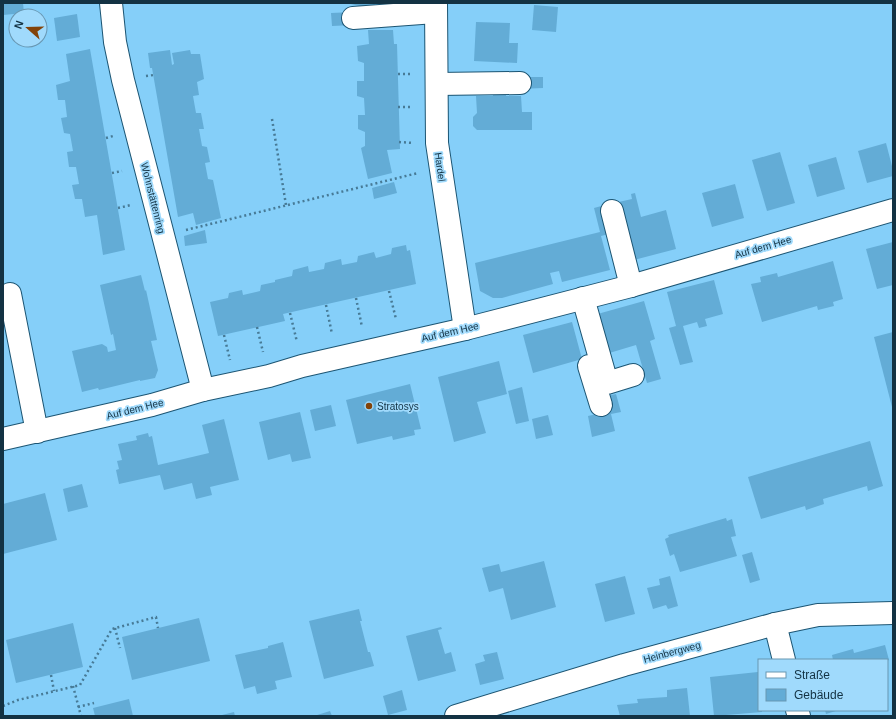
<svg xmlns="http://www.w3.org/2000/svg" width="896" height="719" viewBox="0 0 896 719" font-family="Arial,sans-serif">
	<style>
		.building { fill: #63acd6 }
		.lines { fill: none; stroke-linecap: round; stroke-linejoin: round }
		.minor-casing { stroke: #1c5573; stroke-width: 24 }
		.path { stroke: #477a96; stroke-width: 2.5; stroke-dasharray: 2 3; stroke-linecap: butt }
		.minor { stroke: #fff; stroke-width: 22 }
		.poi-dot { fill: #834309; stroke: #a0dafc; stroke-width: 1.5 }
		.labels { text-anchor: middle; dominant-baseline: central; stroke-width: 3.5; stroke-linejoin: round; paint-order: stroke }
		.street-label { font-size: 10px; fill: #133243; stroke: #a0dafc }
		.poi-label { font-size: 10px; fill: #133243; stroke: #a0dafc; text-anchor: start }
	</style>
	<rect width="100%" height="100%" fill="#85cff9"/>
	<g class="building">
		<polygon points="3,3 23,3 24,13 3,15"/>
		<polygon points="346,3 375,3 374,9"/>
		<polygon points="534,5 558,7 556,32 532,30"/>
		<polygon points="353,12 353,25 332,26 331,13"/>
		<polygon points="77,14 80,37 57,41 54,18"/>
		<polygon points="476,22 510,23 509,43 518,43 517,63 474,61"/>
		<polygon points="368,30 393,30 394,44 397,44 400,149 387,150 392,173 368,179 361,148 365,146 365,132 358,129 358,115 365,115 364,98 357,96 357,81 364,81 364,63 358,61 357,46 369,44"/>
		<polygon points="90,49 125,250 103,255 97,215 85,217 82,199 75,199 72,185 79,184 76,167 69,167 67,152 73,151 70,134 64,133 61,118 67,117 65,100 58,100 56,85 70,81 66,54"/>
		<polygon points="170,50 172,65 174,64 172,53 190,50 191,54 200,54 204,79 197,82 199,95 193,96 196,113 201,113 204,129 199,129 202,146 207,147 210,162 205,163 208,179 213,180 221,218 196,225 193,213 178,217 152,68 150,68 148,53"/>
		<polygon points="520,77 543,77 543,88 520,89"/>
		<polygon points="493,89 506,89 506,96 521,96 522,112 532,112 532,130 477,130 473,126 473,117 477,113 476,96 493,96"/>
		<polygon points="886,143 893,170 893,176 867,183 858,151"/>
		<polygon points="780,152 795,203 767,211 752,160"/>
		<polygon points="836,157 845,189 817,197 808,165"/>
		<polygon points="394,182 397,193 374,199 372,188"/>
		<polygon points="735,184 744,218 712,227 702,193"/>
		<polygon points="635,193 641,217 666,210 676,249 630,261 614,203 632,199 631,194"/>
		<polygon points="605,205 613,233 601,236 610,270 562,282 559,271 550,273 553,284 502,298 493,298 480,291 475,263 600,232 594,208"/>
		<polygon points="205,230 207,243 185,246 184,236"/>
		<polygon points="893,242 893,285 877,289 866,249"/>
		<polygon points="406,245 407,251 410,250 416,284 283,314 285,321 218,336 210,302 228,298 229,293 242,290 243,295 260,291 261,285 275,282 275,280 292,276 293,270 308,266 309,272 324,269 325,263 341,259 342,265 357,262 358,256 374,252 376,258 391,254 392,248"/>
		<polygon points="833,261 843,299 833,302 834,306 818,310 817,306 762,322 751,284 761,282 760,277 777,273 778,277"/>
		<polygon points="141,275 145,291 146,290 157,340 151,341 158,370 155,378 140,381 140,380 99,390 98,388 82,392 72,351 102,344 107,347 108,352 116,350 113,334 111,335 100,285"/>
		<polygon points="714,280 723,314 705,319 707,326 699,328 697,322 683,326 693,362 680,365 669,328 676,326 667,292"/>
		<polygon points="644,301 655,339 650,341 661,379 647,383 636,345 606,354 594,315"/>
		<polygon points="572,322 582,359 533,373 523,335"/>
		<polygon points="893,332 893,407 892,407 874,337"/>
		<polygon points="499,361 507,394 477,402 486,433 454,442 438,377"/>
		<polygon points="410,384 421,429 414,430 415,435 393,440 392,436 357,444 346,400"/>
		<polygon points="522,387 529,421 516,424 508,391"/>
		<polygon points="616,394 621,412 611,414 615,431 592,437 588,416 610,411 607,396"/>
		<polygon points="331,405 336,426 315,431 310,410"/>
		<polygon points="300,412 311,458 292,462 290,454 268,460 259,422"/>
		<polygon points="548,415 553,435 536,439 532,419"/>
		<polygon points="224,419 239,480 210,487 212,495 196,499 192,483 164,490 160,475 119,484 116,470 119,469 117,461 122,460 118,444 137,440 136,436 148,433 149,437 152,436 158,465 171,462 209,453 202,425"/>
		<polygon points="870,441 883,486 868,491 867,486 823,499 824,504 806,510 805,506 761,519 748,477"/>
		<polygon points="82,484 88,507 68,512 63,489"/>
		<polygon points="45,493 57,540 3,554 3,504"/>
		<polygon points="726,518 727,521 732,519 736,536 731,537 737,556 680,572 674,554 670,556 665,539 669,537 668,535"/>
		<polygon points="752,552 760,580 750,583 742,555"/>
		<polygon points="544,561 556,607 511,620 503,588 489,592 482,568 499,564 501,572"/>
		<polygon points="625,576 635,614 605,622 595,584"/>
		<polygon points="670,576 678,606 668,609 666,605 653,609 647,588 660,585 659,579"/>
		<polygon points="359,609 362,621 360,621 368,652 370,652 374,666 324,679 309,621"/>
		<polygon points="199,618 210,661 132,680 122,637"/>
		<polygon points="73,623 83,667 16,683 6,640"/>
		<polygon points="441,627 442,629 438,630 445,654 451,652 456,671 418,681 406,636"/>
		<polygon points="283,642 292,677 275,681 277,689 257,694 255,686 244,689 235,655 268,648 268,646"/>
		<polygon points="885,645 889,660 887,661 887,660 833,660 832,655 853,649 854,653"/>
		<polygon points="497,652 504,679 480,685 475,664 485,661 483,655"/>
		<polygon points="758,672 759,710 762,710 762,712 714,716 710,677"/>
		<polygon points="687,688 690,716 620,716 617,705 638,703 637,699 667,697 667,690"/>
		<polygon points="402,690 407,710 388,715 383,696"/>
		<polygon points="129,699 133,716 95,716 93,708"/>
		<polygon points="825,710 839,710 826,714"/>
		<polygon points="330,711 332,716 314,716"/>
		<polygon points="234,712 235,716 222,716 222,715"/>
	</g>
	<g class="lines">
		<defs>
			<g id="minor">
				<polyline points="111,3 115,42 123,80 203,390"/>
				<polyline points="436,3 437,143 465,329"/>
				<polyline points="353,18 435,12"/>
				<polyline points="437,84 520,83"/>
				<polyline points="612,211 631,286"/>
				<polyline points="10,294 37,432"/>
				<polyline points="583,298 607,383 633,375"/>
				<polyline points="589,366 601,405"/>
				<polyline points="3,439 152,405 203,390 269,376 302,366 465,329 631,286 893,210"/>
				<polyline points="775,624 784,660"/>
				<polyline points="797,710 799,716"/>
				<polyline points="456,716 624,665 775,624 818,615 893,613"/>
			</g>
		</defs>
		<use href="#minor" class="minor-casing"/>
		<g class="path">
			<polyline points="398,74 413,74"/>
			<polyline points="146,76 154,75"/>
			<polyline points="398,107 412,107"/>
			<polyline points="272,119 286,205"/>
			<polyline points="106,138 113,136"/>
			<polyline points="399,142 413,143"/>
			<polyline points="112,173 122,171"/>
			<polyline points="118,208 131,205"/>
			<polyline points="186,230 418,173"/>
			<polyline points="389,291 396,319"/>
			<polyline points="356,298 362,327"/>
			<polyline points="326,305 332,334"/>
			<polyline points="290,313 297,342"/>
			<polyline points="257,327 263,352"/>
			<polyline points="224,335 230,360"/>
			<polyline points="115,628 120,648"/>
			<polyline points="51,675 54,691"/>
			<polyline points="73,686 81,716"/>
			<polyline points="3,706 18,700 80,685 112,629 156,617 158,628"/>
			<polyline points="78,707 94,703"/>
		</g>
		<use href="#minor" class="minor"/>
	</g>
	<circle class="poi-dot" cx="369" cy="406" r="4"/>
	<g class="labels">
		<g class="street-label">
			<text transform="translate(440 167) rotate(82)">Hardel</text>
			<text transform="translate(153 198) rotate(76)">Wohnstättenring</text>
			<text transform="translate(763 247) rotate(-16)">Auf dem Hee</text>
			<text transform="translate(450 332) rotate(-13)">Auf dem Hee</text>
			<text transform="translate(135 409) rotate(-14)">Auf dem Hee</text>
			<text transform="translate(672 652) rotate(-15)">Heinbergweg</text>
		</g>
		<g class="poi-label">
			<text x="377" y="406">Stratosys</text>
		</g>
	</g>
	<rect width="896" height="719" fill="none" stroke="#133243" stroke-width="8"/>
	<rect x="758" y="659" width="130" height="52" fill="#a0dafc" stroke="#6897b2"/>
	<rect x="766" y="672" width="20" height="6" fill="#ffffff" stroke="#6897b2"/>
	<text x="794" y="679" font-size="12" fill="#133243">Straße</text>
	<rect x="766" y="689" width="20" height="12" fill="#63acd6" stroke="#6897b2"/>
	<text x="794" y="699" font-size="12" fill="#133243">Gebäude</text>
	<g transform="translate(28 28) rotate(290)"><circle r="19" fill="#a0dafc" stroke="#6897b2"/>
	<path d="M0-3L7 15L0 10L-7 15Z" fill="#834309"/>
	<text y="-6" font-size="11" font-weight="bold" text-anchor="middle" fill="#133243">N</text>
	</g>
</svg>
